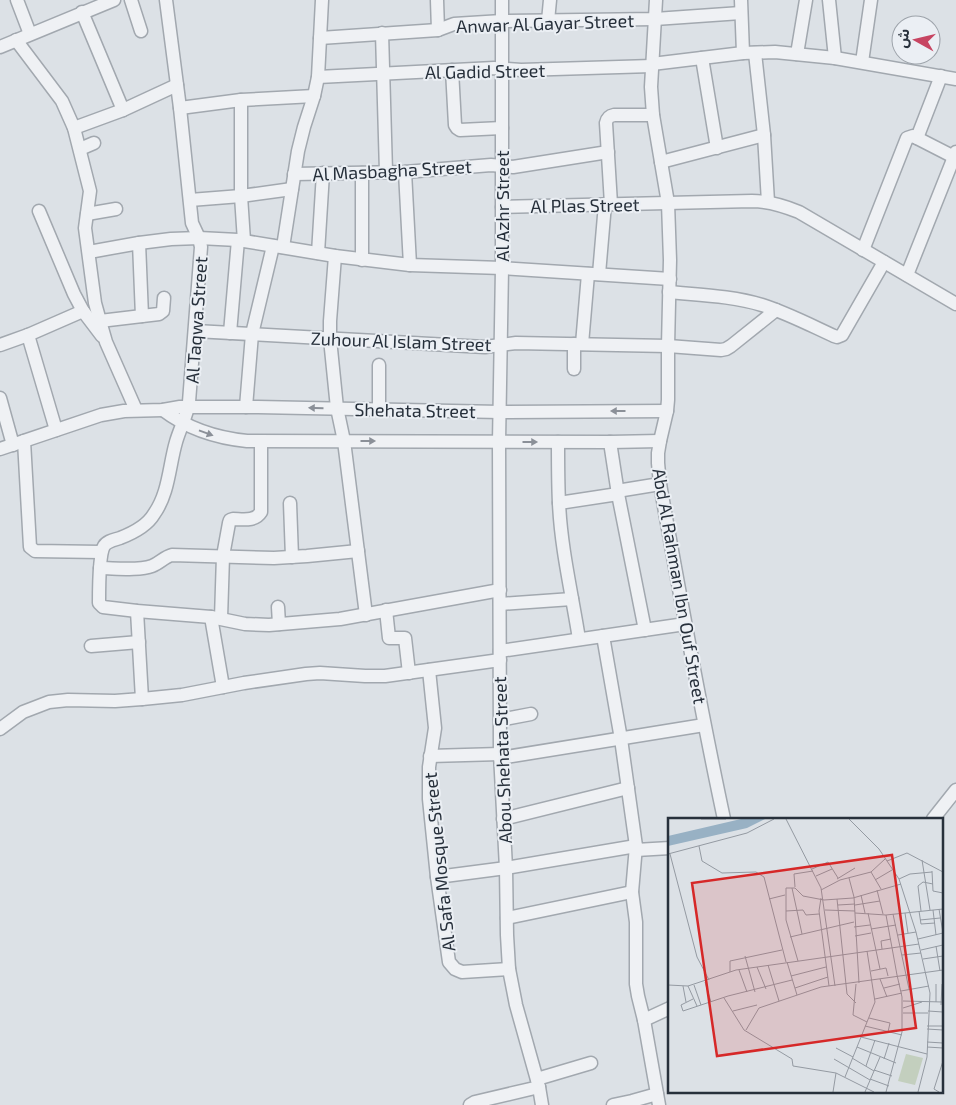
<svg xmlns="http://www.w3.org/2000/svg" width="956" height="1105" viewBox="0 0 956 1105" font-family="'Exo 2','Noto Sans Arabic',sans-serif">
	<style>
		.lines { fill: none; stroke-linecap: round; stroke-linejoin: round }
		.minor-casing { stroke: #a2a8af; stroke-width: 15 }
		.minor { stroke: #eff1f4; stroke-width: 12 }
		.oneway { fill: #8b9098 }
		.labels { text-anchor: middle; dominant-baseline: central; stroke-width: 4; stroke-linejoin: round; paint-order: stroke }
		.street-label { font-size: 18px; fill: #27303b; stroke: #ebeff4 }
		.inset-road { fill: none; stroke: #949aa2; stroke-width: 1 }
		.view { fill: #d62828; fill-opacity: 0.15; stroke: #d62828; stroke-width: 2.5 }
		.inset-edge { fill: none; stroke: #27303b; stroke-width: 2.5 }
	</style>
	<rect width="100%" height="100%" fill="#dce1e6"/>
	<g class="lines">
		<defs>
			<g id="minor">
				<polyline points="17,0 30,34"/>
				<polyline points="131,0 141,31"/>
				<path d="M166 0 180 108 192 223 199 238 201 247 189 402C187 416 180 428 176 442 169 466 169 493 154 514 147 526 133 533 120 538 114 540 107 541 104 546 99 554 99 593 99 603L103 607 137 611 211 617 245 624 269 625 340 619 500 590"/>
				<polyline points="437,0 438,30"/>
				<polyline points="502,0 502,268 499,442 500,754 506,868 507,935 509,969 516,1005 539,1087 542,1105"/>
				<path d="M656 0 651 87 653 115 668 203 670 260 668 346V400L667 411 660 441 658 453V463L660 484C680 596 700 707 724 819"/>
				<polyline points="741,0 743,53"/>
				<polyline points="829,0 835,58"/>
				<polyline points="82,12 123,110"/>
				<polyline points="548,21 550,0"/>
				<polyline points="382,33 386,172"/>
				<polyline points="320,38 438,30 454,24 502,21 655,19 741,13"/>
				<polyline points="16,40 62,101 74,128 90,191 85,228 95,303 100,321 106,342 136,410"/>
				<polyline points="0,47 114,0"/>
				<polyline points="755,53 764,135 768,202"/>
				<polyline points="797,54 806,0"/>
				<polyline points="702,58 717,148"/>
				<polyline points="862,62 871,0"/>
				<polyline points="652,64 743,53 775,52 835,58 956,79"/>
				<polyline points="452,70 455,125 457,128 460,130 502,128"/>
				<polyline points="318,77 494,68 521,70 652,66"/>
				<polyline points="241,100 241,196 244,241"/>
				<polyline points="180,108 241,100 314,96"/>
				<polyline points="74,128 123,110 177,85"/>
				<polyline points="917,138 941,76"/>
				<polyline points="80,149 94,143"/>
				<polyline points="661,162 764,135"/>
				<polyline points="405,172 410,265"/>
				<polyline points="294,174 405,172 491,165 513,167 608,152"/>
				<polyline points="190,200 241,196 292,189"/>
				<path d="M611 204 606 123C607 118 609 116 614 115H653"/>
				<path d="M502 207 752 201C769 201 784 206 799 212L956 304"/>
				<polyline points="39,211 74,294 83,311 102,336"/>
				<polyline points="87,214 116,209"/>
				<polyline points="139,243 142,316"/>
				<polyline points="283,247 298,151 304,127 314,96 318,77 322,0"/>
				<polyline points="863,250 907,138 913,136 954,157"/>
				<polyline points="89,252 139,243 171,239 199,238 238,240 335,256 410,265 502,268 670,279"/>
				<polyline points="318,253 323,173"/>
				<polyline points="335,256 330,321 330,339 337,408 344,441 366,615"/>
				<polyline points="362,260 362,173"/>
				<polyline points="599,274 605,204"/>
				<polyline points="907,275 956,152"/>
				<path d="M669 292C700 295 733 296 762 305 787 313 810 325 834 336L837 337 842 335 884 262"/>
				<polyline points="100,321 159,314 163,311 164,298"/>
				<polyline points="195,331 485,347 516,343 668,346 721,350 726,349 731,346 776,310"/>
				<polyline points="230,333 238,240"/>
				<polyline points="28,335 56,430"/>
				<polyline points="582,344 588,274"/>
				<polyline points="0,345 28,335 83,311"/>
				<polyline points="574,369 574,344"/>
				<polyline points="0,398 13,445"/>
				<polyline points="246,407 252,334 273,246"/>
				<polyline points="379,409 379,365"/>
				<path d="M163 410C188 429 217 438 247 441L610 442 660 441"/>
				<polyline points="24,441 30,547 35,551 101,552"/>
				<path d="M558 442C558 462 558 483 559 503 561 549 572 594 579 639"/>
				<polyline points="610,442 618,494 645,630"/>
				<polyline points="0,449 101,415 124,411 163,410 180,407 258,407 500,412 667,411"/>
				<polyline points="617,491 660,484"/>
				<polyline points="290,503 292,557"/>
				<polyline points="559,503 618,494"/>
				<path d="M100 568C114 568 139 571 152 566 160 563 164 557 172 555L274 558 307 556 358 551"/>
				<polyline points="500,604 572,599"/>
				<polyline points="278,607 279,624"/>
				<polyline points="386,610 389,638 405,638 409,673"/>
				<polyline points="137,611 142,699"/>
				<polyline points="211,617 223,687"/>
				<path d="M221 618 223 556 229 523 230 520 233 519C242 519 255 522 261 512V442"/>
				<polyline points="603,636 621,739 636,846 632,892 636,922 636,984 638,996 644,1020 659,1105"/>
				<polyline points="91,646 139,642"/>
				<polyline points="500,651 685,624"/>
				<polyline points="429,670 435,728 429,767 429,799 437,877 449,962 455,969 462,972 509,969"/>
				<polyline points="500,720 531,714"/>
				<polyline points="0,729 23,712 49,702 68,700 115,701 142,699 182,695 244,683 306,674 320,673 365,676 385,676 500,660"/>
				<polyline points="430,756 500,754"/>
				<polyline points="500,758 704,725"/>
				<polyline points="503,819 628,788"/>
				<polyline points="933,819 956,790"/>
				<polyline points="636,850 670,848"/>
				<polyline points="437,877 506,868 636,846"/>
				<polyline points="507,918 632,892"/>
				<polyline points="644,1020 670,1008"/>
				<polyline points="537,1079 591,1063"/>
				<polyline points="470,1105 475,1102 539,1087"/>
				<polyline points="613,1105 632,1101 657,1094"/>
			</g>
		</defs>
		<use href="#minor" class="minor-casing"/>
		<use href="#minor" class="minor"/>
	</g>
	<defs><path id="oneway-solid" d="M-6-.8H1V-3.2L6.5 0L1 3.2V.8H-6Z" transform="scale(1.25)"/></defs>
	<g class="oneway">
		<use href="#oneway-solid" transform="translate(316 408) rotate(-179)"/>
		<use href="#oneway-solid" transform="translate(618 411) rotate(180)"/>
		<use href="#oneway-solid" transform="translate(206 433) rotate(20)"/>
		<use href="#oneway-solid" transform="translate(368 441)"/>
		<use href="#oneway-solid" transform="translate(530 442)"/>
	</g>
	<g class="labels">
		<g class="street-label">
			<text transform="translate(545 23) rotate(-2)">Anwar Al Gayar Street</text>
			<text transform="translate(485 71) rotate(-1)">Al Gadid Street</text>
			<text transform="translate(392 170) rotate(-3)">Al Masbagha Street</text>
			<text transform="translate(585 205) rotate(-1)">Al Plas Street</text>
			<text transform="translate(502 206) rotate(-90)">Al Azhr Street</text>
			<text transform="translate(196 320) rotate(-86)">Al Taqwa Street</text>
			<text transform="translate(401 341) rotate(2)">Zuhour Al Islam Street</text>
			<text transform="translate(415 410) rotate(1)">Shehata Street</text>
			<text transform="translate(680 586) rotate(80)">Abd Al Rahman Ibn Ouf Street</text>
			<text transform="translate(502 760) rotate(-92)">Abou Shehata Street</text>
			<text transform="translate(439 862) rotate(-96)">Al Safa Mosque Street</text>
		</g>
	</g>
	<g transform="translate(668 818)">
		<rect width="275" height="275" fill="#dce1e6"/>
		<path d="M238 236 255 240 247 267 230 263Z" fill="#c3cfbe"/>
		<path d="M73 1H97L79 10 0 28V18Z" fill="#98b1c4"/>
		<path class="inset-road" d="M33 1H58M118 1 153 70 167 168M181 1 211 31 231 61 248 114 262 175 259 239 250 274M31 28 34 43 54 55 88 54 96 59 118 144M0 36 79 15 106 1M2 36 29 139 41 162M254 42 262 92M219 43 239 35 275 54M144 51 160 44 170 60M264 53 265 73 275 75M203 54 213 71M148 58 164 51M181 60 186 79 191 165M169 61 187 50M231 61 242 56 264 54M207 62 224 52M127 69 126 56 145 53M124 70 134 116M153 72 172 62 203 54 217 41M209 72 215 96M193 77 197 95M153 80 151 93 161 168M101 81 117 77M169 81 179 176 188 185M170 87 187 86M187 87 212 83M271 91 275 115M157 92 187 93M265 92 268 117M118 93 135 92 138 97 151 96M251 93 253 106 267 105M253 93 250 68 255 64 265 66M187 95 218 97 275 91M200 95 212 151M237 95 240 115M225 96 241 171M218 97 229 157M252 102 272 100M186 109 202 107M203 111 228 107M230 117 248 114M187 118 203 115M122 119 186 104M250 121 275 115M268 128 272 153M214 131 213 123 223 121M253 132 275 127M234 137 253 135M77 138 87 174M255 141 275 138M130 143 118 102V70H127L135 78 156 82 185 80 233 66M119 144 129 177M100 147 111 183M89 149 98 171M71 152 79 174M203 153 218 150 220 158M62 154V143L114 132M123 158 158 149M212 161 219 179M37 164 43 184M188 166 185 197 199 204M0 167 20 168 68 152 251 126M26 167 33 187M15 168 18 184M20 168 29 188M127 170 160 159M216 170 232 166M233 173 261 168M56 180 76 212 124 241 125 248 168 255 206 274M25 181 13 187 15 193 60 178 124 162M207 181 234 175M235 183 275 184M268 184V166M273 187 274 166M235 190 254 184M65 193 89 187M260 193 275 194M235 195H260M201 200 222 205 220 214M197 208 234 217M259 208H275M259 211 275 212M78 212 91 190 153 169 275 152M193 219 259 236M259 224 275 225M189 229 228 245M259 229 275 230M168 230 185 239M184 240 206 253M166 241 202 262M216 241 221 225M198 248 207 222M206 252 224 258M177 259 207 184 199 133M202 261 221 268M165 274 168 255M197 274 212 239M218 274 234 214V179L229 157M271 274 266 271 275 243"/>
		<path class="view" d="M224 37 248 210 49 238 24 65Z"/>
		<rect width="275" height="275" class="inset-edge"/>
	</g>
	<g transform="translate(916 40) rotate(278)"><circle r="24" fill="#ebeff4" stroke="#9da3aa"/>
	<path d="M0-4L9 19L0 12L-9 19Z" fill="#c74562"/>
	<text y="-8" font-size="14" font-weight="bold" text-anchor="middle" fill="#27303b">ش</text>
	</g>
</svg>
